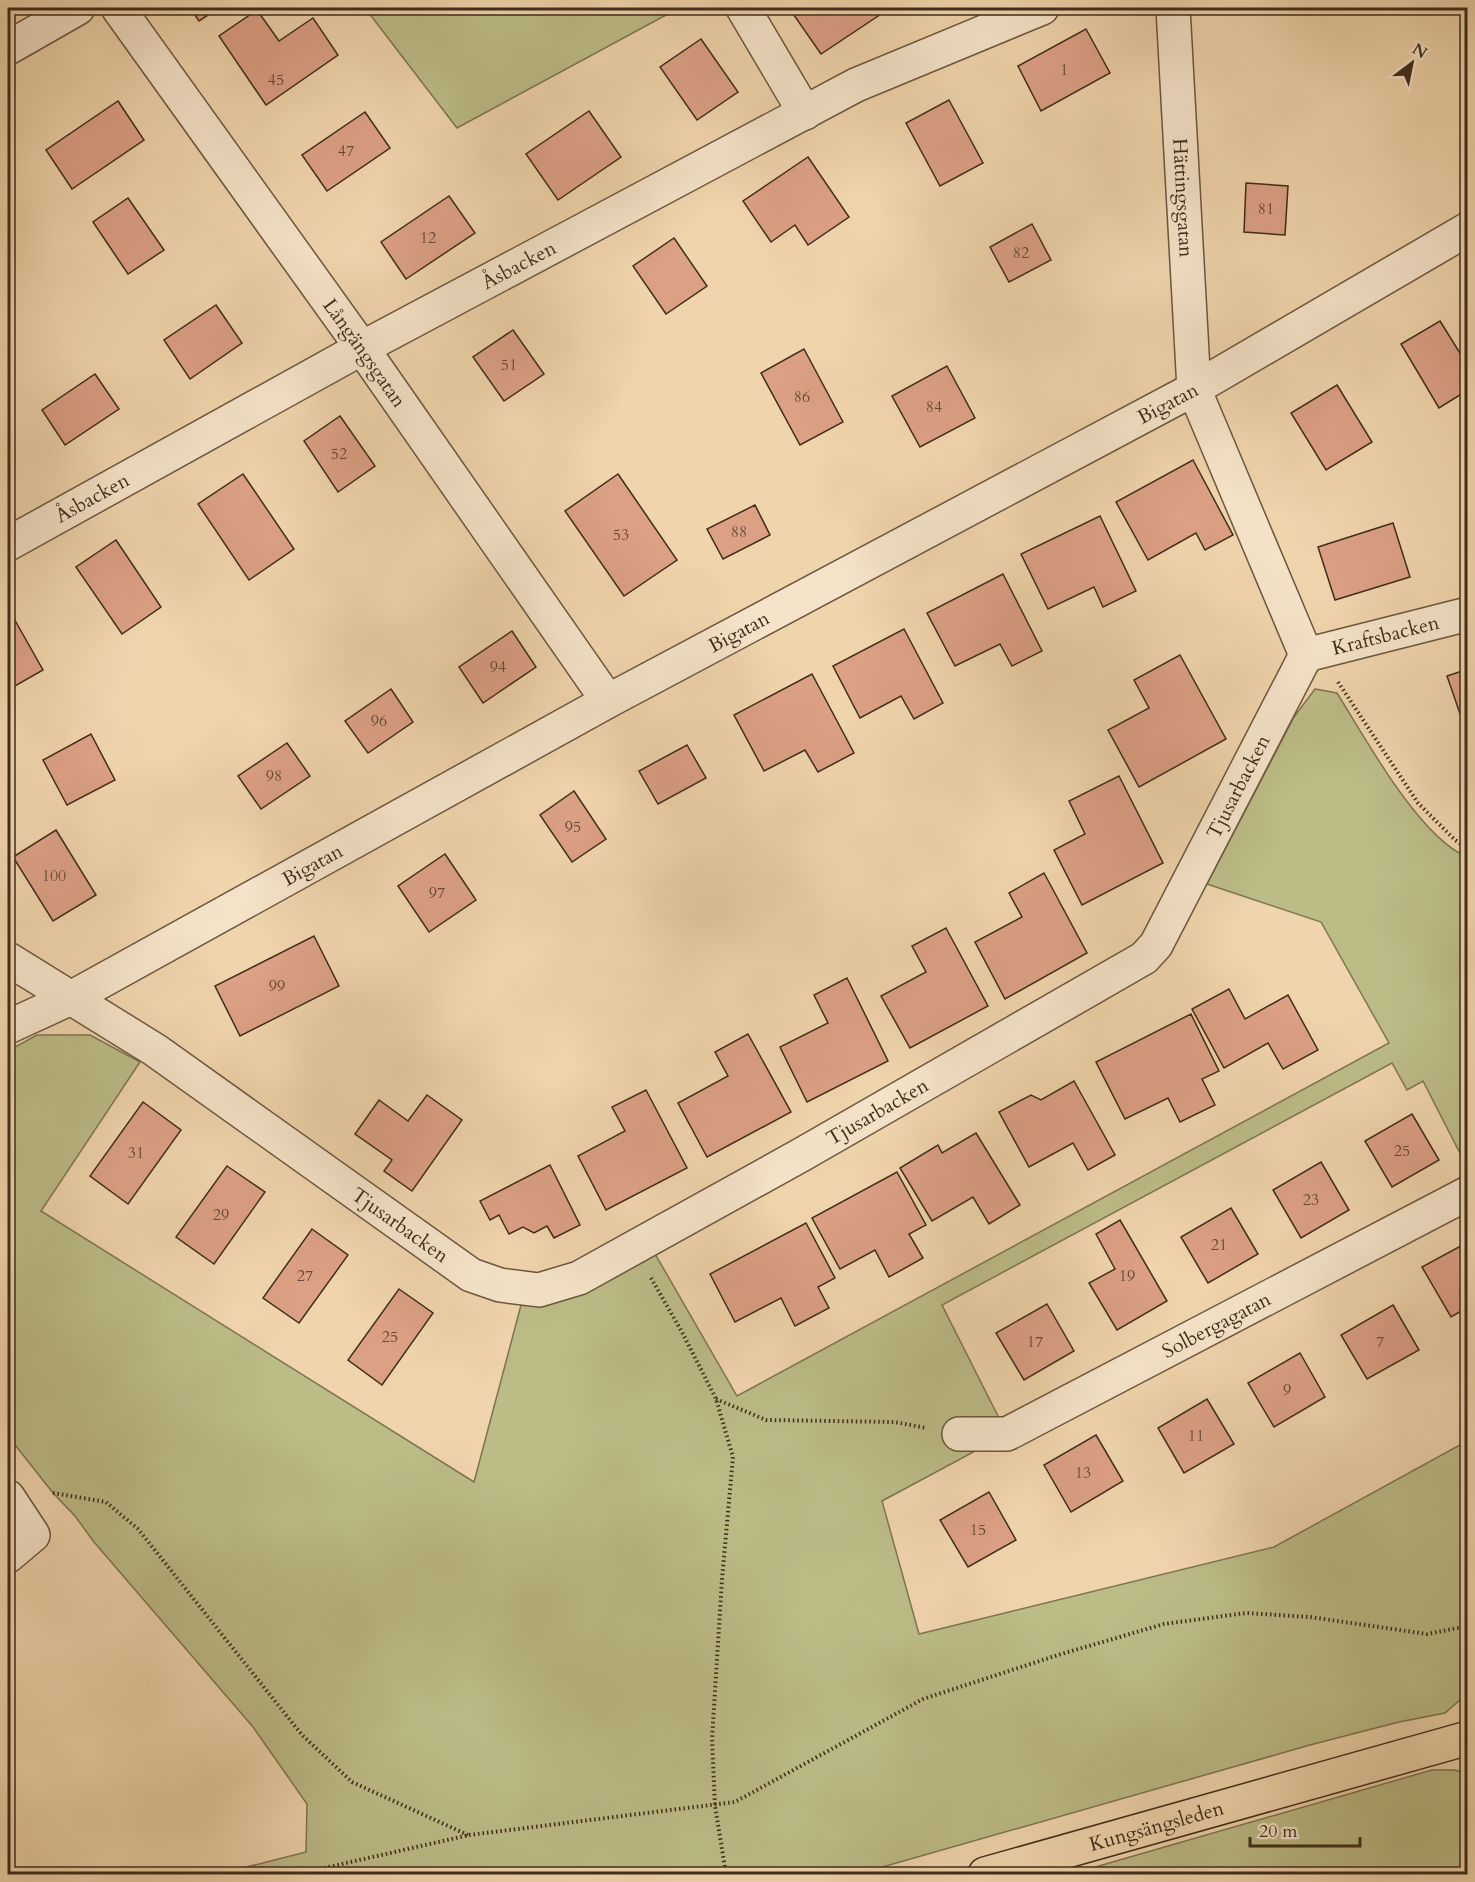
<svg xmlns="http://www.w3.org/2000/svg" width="1475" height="1882" viewBox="0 0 1475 1882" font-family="Cardo,serif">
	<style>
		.green { fill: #bcbc87; stroke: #7e7451; stroke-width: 1.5 }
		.building { fill: #dca085; stroke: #3f2d1b; stroke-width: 1.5 }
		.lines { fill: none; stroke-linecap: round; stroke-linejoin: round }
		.minor-casing { stroke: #6b573f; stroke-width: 36 }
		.major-casing { stroke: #3f2d1b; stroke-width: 36 }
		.path { stroke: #3f2d1b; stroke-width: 4; stroke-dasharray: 1.5 3; stroke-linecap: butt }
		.minor { stroke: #f5e3c9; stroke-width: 33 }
		.major { stroke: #f0d4ac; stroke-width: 33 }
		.labels { text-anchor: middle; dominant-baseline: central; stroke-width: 6; stroke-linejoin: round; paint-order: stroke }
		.number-label { font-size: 16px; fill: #664a36 }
		.street-label { font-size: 20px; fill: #3f2d1b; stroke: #f5e3c9 }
	</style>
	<rect width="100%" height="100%" fill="#f0d4ac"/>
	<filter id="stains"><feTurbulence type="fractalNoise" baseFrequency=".00333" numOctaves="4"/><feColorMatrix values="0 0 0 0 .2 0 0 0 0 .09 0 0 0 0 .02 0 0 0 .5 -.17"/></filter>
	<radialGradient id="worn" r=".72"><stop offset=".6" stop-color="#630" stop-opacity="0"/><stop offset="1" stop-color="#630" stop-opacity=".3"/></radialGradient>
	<g class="green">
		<polygon points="365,8 679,8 457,128"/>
		<path d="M1315 689 1337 693C1365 738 1419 837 1467 857V1167L1423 1081 1407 1090 1392 1063 942 1305 1007 1434 882 1501 919 1634 1274 1547 1467 1441V1689L1462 1698 1445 1713 1399 1722 1310 1745 858 1874H219L306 1852 307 1804 253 1727 94 1542 75 1516 53 1493 8 1436V1051L37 1035H90L140 1062 41 1211 474 1482 525 1290 647 1240 737 1396 1389 1043 1321 922 1207 884 1294 717Z"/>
		<polygon points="1432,1770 1455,1770 1467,1774 1467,1874 1071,1874"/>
	</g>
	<g class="building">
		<polygon points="190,8 219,8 199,21"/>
		<polygon points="789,8 877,8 881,14 821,54"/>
		<polygon points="257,10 279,41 313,18 338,55 266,105 219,36"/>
		<polygon points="1086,29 1110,73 1041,111 1018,66"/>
		<polygon points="701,39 738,92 697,120 660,67"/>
		<polygon points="949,100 983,163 940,186 906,123"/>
		<polygon points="118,101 144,140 72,189 46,150"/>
		<polygon points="589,111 621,157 558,200 526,154"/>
		<polygon points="365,112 390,148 327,191 302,155"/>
		<polygon points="808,157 849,217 808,245 795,225 771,242 743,201"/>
		<polygon points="1246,183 1288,186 1285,235 1244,232"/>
		<polygon points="449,196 475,233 406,279 381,242"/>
		<polygon points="128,198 164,250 128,274 93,222"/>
		<polygon points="1032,224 1051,260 1009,282 990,247"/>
		<polygon points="674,238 707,286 666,314 633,266"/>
		<polygon points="216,305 242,343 190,379 164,340"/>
		<polygon points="1440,321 1468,366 1468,390 1439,408 1401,344"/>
		<polygon points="513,330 544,374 504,401 473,357"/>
		<polygon points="804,349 843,422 800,445 761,373"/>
		<polygon points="947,366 975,418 920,447 892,396"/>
		<polygon points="95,374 119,409 65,445 42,410"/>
		<polygon points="1337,385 1372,442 1326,470 1291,413"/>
		<polygon points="340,416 375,466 338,492 304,441"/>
		<polygon points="1193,460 1233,535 1205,550 1196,533 1148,560 1116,502"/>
		<polygon points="243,474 294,549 249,580 198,504"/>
		<polygon points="618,474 677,560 624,596 565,511"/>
		<polygon points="755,505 770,535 723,559 707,529"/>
		<polygon points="1100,516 1136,591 1103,607 1094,587 1048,609 1021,554"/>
		<polygon points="1393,523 1410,577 1335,600 1318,547"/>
		<polygon points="116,540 161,607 122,634 76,567"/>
		<polygon points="1003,574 1042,651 1012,666 1000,644 955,666 927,613"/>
		<polygon points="8,608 43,670 8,690"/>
		<polygon points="904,629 943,703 914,719 901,696 860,718 833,666"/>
		<polygon points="512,631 536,667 483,703 459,667"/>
		<polygon points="1180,655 1226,739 1139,787 1108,730 1149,708 1134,680"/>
		<polygon points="1468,669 1468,737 1447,676"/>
		<polygon points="812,674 854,753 818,772 805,750 764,771 734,715"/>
		<polygon points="391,689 413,722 368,753 345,721"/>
		<polygon points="91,734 115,780 67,805 43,760"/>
		<polygon points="287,743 310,776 261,809 238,776"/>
		<polygon points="687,745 706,778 658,804 639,771"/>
		<polygon points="1119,776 1163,863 1082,905 1054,850 1085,834 1069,801"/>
		<polygon points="574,791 606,839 572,862 540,815"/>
		<polygon points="56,830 96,895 53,921 13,857"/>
		<polygon points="445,854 476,900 429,932 398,886"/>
		<polygon points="1044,873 1087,953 1005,999 975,942 1022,917 1009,893"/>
		<polygon points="946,928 988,1006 910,1048 881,996 926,972 912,946"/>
		<polygon points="314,936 339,986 240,1036 215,986"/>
		<polygon points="847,978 888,1061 807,1102 780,1047 828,1023 814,995"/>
		<polygon points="1229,989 1245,1019 1288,995 1318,1050 1283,1069 1268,1043 1224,1068 1192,1009"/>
		<polygon points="1191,1014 1219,1071 1202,1079 1215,1105 1180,1122 1168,1098 1125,1119 1096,1062"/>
		<polygon points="748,1034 791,1112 707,1157 678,1103 728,1076 715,1052"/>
		<polygon points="1074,1081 1115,1155 1088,1170 1073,1143 1029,1167 999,1112 1031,1095 1041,1100"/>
		<polygon points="646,1090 687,1168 606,1210 578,1156 625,1131 612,1107"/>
		<polygon points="427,1095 462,1120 412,1191 384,1171 392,1160 355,1134 379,1100 408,1121"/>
		<polygon points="143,1102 181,1130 128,1204 90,1176"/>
		<polygon points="1412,1114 1439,1160 1392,1187 1365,1141"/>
		<polygon points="976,1133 1020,1205 989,1224 973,1197 932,1221 900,1168 938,1145 942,1153"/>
		<polygon points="1321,1162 1349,1210 1301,1238 1273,1190"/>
		<polygon points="550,1165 580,1225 554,1238 547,1226 534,1233 523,1227 509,1234 499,1215 490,1220 480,1201"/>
		<polygon points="227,1166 265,1192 214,1264 176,1237"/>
		<polygon points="897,1172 926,1225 909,1234 923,1258 889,1277 875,1250 840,1269 812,1218"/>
		<polygon points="1231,1208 1258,1254 1208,1283 1181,1237"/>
		<polygon points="1120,1220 1167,1301 1117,1330 1089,1283 1115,1269 1096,1234"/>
		<polygon points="806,1223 835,1278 818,1287 829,1308 795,1326 781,1298 735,1322 710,1274"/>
		<polygon points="312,1229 348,1255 299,1323 263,1298"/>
		<polygon points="1468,1242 1468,1307 1451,1317 1422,1267"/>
		<polygon points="399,1289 433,1313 382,1385 348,1360"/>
		<polygon points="1047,1304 1074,1351 1024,1380 996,1333"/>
		<polygon points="1393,1305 1419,1350 1367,1379 1341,1335"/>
		<polygon points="1300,1353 1325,1397 1274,1427 1248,1383"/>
		<polygon points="1207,1399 1234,1444 1184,1473 1158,1428"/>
		<polygon points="1096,1435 1123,1481 1071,1512 1044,1465"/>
		<polygon points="989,1492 1016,1540 968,1567 940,1520"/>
	</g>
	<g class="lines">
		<defs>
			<g id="minor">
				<path id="s1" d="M118 8 362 348 608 701"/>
				<polyline points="743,8 805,113"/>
				<path id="s2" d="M1173 8 1194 389 1306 655"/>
				<polyline points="8,48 78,8"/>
				<path id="s3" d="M8 544 362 348 856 85 1042 8"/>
				<path id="s4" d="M1306 655 1468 614"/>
				<path id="s5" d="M8 959 155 1050 471 1275 500 1285 539 1290 579 1278 801 1155 1144 958 1156 945 1306 655"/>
				<path id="s6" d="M8 1027 71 998 608 701 1194 389 1468 229"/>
				<path id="s7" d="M959 1434H1007L1468 1193"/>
				<polyline points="8,1497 33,1535 8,1556"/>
			</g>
			<g id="major">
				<path id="s8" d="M985 1874 1468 1738"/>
			</g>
		</defs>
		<use href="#minor" class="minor-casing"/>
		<use href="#major" class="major-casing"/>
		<g class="path">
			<polyline points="1338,682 1418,803 1455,840 1468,848"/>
			<polyline points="651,1278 682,1332 716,1399 733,1457 722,1579 712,1739 715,1806 726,1874"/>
			<polyline points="716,1399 766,1420 895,1422 926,1428"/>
			<polyline points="53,1493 106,1502 138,1529 302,1735 352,1782 468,1835"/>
			<polyline points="298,1874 469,1835 735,1802 923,1699 1058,1655 1164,1624 1246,1613 1310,1617 1427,1634 1468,1626"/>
		</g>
		<use href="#minor" class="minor"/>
		<use href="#major" class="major"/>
	</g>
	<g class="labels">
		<g class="number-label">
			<text x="1064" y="70">1</text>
			<text x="276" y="80">45</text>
			<text x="346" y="151">47</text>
			<text x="1266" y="209">81</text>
			<text x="428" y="238">12</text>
			<text x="1021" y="253">82</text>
			<text x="509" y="365">51</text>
			<text x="802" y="397">86</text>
			<text x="934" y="407">84</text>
			<text x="339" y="454">52</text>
			<text x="739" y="532">88</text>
			<text x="621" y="535">53</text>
			<text x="498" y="667">94</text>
			<text x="379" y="721">96</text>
			<text x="274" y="776">98</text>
			<text x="573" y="827">95</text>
			<text x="54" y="876">100</text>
			<text x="437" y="893">97</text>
			<text x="277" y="986">99</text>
			<text x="1402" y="1151">25</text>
			<text x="136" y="1153">31</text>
			<text x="1311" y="1200">23</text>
			<text x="221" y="1215">29</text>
			<text x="1219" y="1245">21</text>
			<text x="305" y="1276">27</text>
			<text x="1127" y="1276">19</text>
			<text x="390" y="1337">25</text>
			<text x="1035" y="1342">17</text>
			<text x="1380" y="1342">7</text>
			<text x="1287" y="1390">9</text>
			<text x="1196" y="1436">11</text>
			<text x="1083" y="1473">13</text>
			<text x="978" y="1530">15</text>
		</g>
		<g class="street-label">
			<text stroke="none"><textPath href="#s2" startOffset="190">Hättingsgatan</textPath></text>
			<text stroke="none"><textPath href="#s3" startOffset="582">Åsbacken</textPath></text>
			<text stroke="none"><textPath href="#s1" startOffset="424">Långängsgatan</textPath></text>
			<text stroke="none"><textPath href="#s6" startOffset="1317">Bigatan</textPath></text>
			<text stroke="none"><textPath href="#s3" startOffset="96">Åsbacken</textPath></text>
			<text stroke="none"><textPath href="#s6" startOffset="831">Bigatan</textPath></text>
			<text stroke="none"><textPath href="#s4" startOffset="82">Kraftsbacken</textPath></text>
			<text stroke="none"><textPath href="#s5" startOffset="1518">Tjusarbacken</textPath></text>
			<text stroke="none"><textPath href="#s6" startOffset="345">Bigatan</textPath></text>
			<text stroke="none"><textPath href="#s5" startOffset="1014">Tjusarbacken</textPath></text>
			<text stroke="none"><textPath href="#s5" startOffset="474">Tjusarbacken</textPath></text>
			<text stroke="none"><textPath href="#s7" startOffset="284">Solbergagatan</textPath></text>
			<text stroke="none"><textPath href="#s8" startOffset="178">Kungsängsleden</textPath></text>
		</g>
	</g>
	<rect width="1475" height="1882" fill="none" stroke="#f0d4ac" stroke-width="30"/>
	<rect x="9" y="9" width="1457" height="1864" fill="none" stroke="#3f2d1b" stroke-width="3"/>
	<rect x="15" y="15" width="1445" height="1852" fill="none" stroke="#3f2d1b" stroke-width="1.5"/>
	<g transform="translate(1412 63) rotate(32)" stroke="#f5e3c9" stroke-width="4.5" paint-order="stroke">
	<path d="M0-4.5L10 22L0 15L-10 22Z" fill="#3f2d1b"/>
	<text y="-9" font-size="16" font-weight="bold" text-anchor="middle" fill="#3f2d1b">N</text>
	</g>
	<path d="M1250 1837v9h110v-9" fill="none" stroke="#3f2d1b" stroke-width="3"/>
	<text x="1259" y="1837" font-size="18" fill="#3f2d1b" stroke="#f5e3c9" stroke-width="4.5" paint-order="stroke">20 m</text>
	<rect width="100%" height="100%" filter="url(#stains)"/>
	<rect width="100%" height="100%" fill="url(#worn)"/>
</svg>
